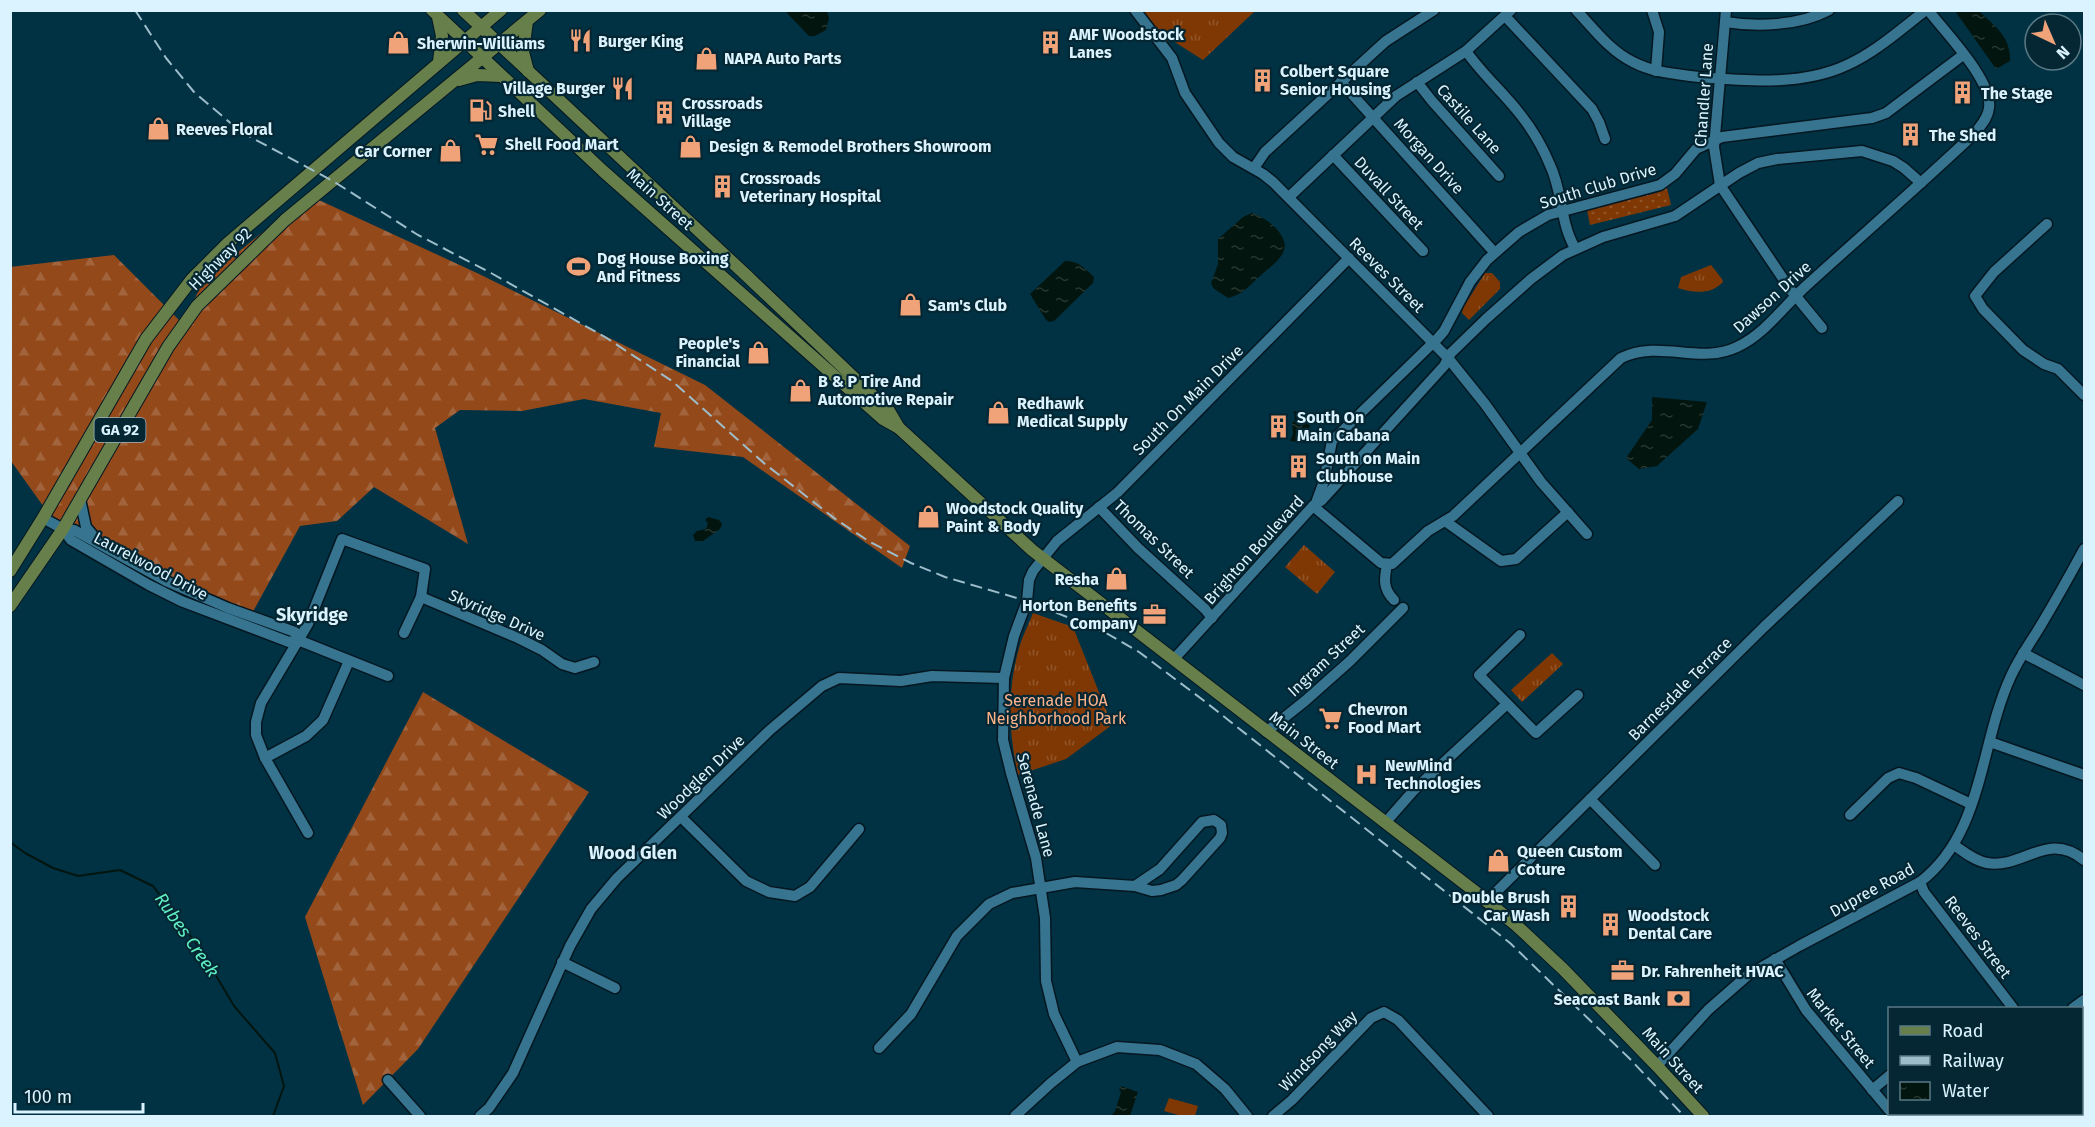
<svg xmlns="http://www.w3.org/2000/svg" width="2095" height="1127" viewBox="0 0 2095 1127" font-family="'Fira Sans',sans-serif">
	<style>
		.grass { fill: url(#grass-tufts) }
		.forest { fill: url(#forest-firs) }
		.garden { fill: url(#garden-dots) }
		.pitch { fill: #7f3804 }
		.water { fill: url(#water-ripples) }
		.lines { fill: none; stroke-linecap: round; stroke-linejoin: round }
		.stream { stroke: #03150f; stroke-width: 2 }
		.minor-casing { stroke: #051720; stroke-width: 13 }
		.major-casing { stroke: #051720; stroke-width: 14 }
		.minor { stroke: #37748f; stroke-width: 10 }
		.major { stroke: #677f4a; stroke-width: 12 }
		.rail { stroke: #9dbdca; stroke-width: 2; stroke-dasharray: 12 6; stroke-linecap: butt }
		.labels { text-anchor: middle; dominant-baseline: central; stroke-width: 4.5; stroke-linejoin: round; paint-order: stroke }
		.shield { fill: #052734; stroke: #9ab6c2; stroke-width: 1.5 }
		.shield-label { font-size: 15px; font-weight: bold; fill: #daf3ff }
		.poi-label { font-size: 16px; font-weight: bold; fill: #daf3ff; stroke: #052734; text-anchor: start }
		.street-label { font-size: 16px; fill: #daf3ff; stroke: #052734 }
		.park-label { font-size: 16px; fill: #ffb38a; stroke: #052734 }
		.neighbourhood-label { font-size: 18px; font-weight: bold; fill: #daf3ff; stroke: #052734 }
		.water-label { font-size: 18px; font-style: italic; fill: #5fefc2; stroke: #052734 }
	</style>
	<defs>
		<pattern id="grass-tufts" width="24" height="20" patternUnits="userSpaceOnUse" patternTransform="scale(1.5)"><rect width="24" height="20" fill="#7f3804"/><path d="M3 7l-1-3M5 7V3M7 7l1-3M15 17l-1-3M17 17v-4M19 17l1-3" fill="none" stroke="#91552a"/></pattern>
		<pattern id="forest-firs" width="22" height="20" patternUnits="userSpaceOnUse" patternTransform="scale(1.5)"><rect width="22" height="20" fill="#94491a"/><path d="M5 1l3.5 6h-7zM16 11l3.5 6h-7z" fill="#a2643c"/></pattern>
		<pattern id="garden-dots" width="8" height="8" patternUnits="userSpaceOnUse" patternTransform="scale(1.5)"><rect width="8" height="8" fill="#7f3804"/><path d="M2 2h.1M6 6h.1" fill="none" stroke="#91552a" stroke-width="1.8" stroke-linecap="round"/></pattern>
		<pattern id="water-ripples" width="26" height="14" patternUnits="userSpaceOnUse" patternTransform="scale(1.5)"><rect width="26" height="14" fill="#03150f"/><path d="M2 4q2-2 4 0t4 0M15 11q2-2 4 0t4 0" fill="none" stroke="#273833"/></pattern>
	</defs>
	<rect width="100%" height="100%" fill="#003244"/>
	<g class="grass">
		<polygon points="1144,11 1255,11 1203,60 1170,39 1167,42 1151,24"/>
		<path d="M1711 265 1722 279 1723 282C1711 295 1693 293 1678 288L1681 277Z"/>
		<polygon points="1485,273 1492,273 1500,282 1500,289 1469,320 1462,313 1463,308"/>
		<polygon points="1304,545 1335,572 1317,594 1285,567"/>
		<path d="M1033 613 1073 627 1112 725 1066 759 1018 775C1009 735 1007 693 1018 652 1021 639 1028 626 1033 613Z"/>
		<polygon points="1552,653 1563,664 1522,702 1511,690"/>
	</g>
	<g class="forest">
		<polygon points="308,195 477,273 705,385 910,546 902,568 743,457 654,447 661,413 584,399 522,411 460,410 435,428 468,544 374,487 337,521 300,526 245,626 61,531 11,461 10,267 114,255 183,324 203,281"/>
		<polygon points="423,692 589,792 418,1049 363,1105 305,917"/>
	</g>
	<polygon class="garden" points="1667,188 1671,205 1590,225 1587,210 1656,193"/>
	<polygon class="pitch" points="1169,1098 1198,1106 1195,1116 1182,1116 1164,1111"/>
	<g class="water">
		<polygon points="785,11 827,11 829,18 826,30 815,36 809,36"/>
		<path d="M1955 11H1979C1995 26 2011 37 2010 61L1996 69Z"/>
		<path d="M1252 213C1263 217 1272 223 1279 232 1295 252 1274 263 1259 277 1249 286 1242 295 1228 298L1213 288 1211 283 1218 264V239L1243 217Z"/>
		<path d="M1065 261C1077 260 1086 269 1094 277L1093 283 1054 321 1049 322 1046 320 1030 294Z"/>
		<polygon points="1652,397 1707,402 1698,429 1657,466 1639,469 1626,458 1652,420"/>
		<polygon points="1294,411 1311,413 1308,443 1290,441 1293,434 1292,423 1295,420"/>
		<polygon points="708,517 719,520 722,524 720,529 703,541 695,541 693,535 697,531 706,529 708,523 705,520"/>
		<polygon points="1121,1086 1138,1092 1130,1116 1112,1115 1115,1111 1121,1092 1119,1090"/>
	</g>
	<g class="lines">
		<polyline class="stream" points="10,842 25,853 53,868 78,876 120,870 153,886 201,950 234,1006 275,1053 284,1086 273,1116"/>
		<defs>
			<g id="minor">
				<polyline points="1135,10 1172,58 1185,93 1219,143 1233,157 1263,174 1273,182 1448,358 1485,404 1541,482 1587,534"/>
				<path d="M1576 10C1593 28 1610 51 1633 62 1654 73 1676 74 1699 77 1748 81 1802 86 1847 65 1876 52 1901 29 1926 10"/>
				<polyline points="1652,10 1659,32 1656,71"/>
				<polyline points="1726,10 1714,147 1720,185 1790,289 1822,328"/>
				<polyline points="1505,16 1592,109 1599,122 1605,139"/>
				<path d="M1725 22C1757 27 1799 26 1829 10"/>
				<path d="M1466 51C1482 74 1503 92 1520 114 1532 129 1543 148 1550 165 1563 192 1560 223 1575 248"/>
				<polyline points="1341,82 1494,252"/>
				<polyline points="1417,82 1432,101 1499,176"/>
				<polyline points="1333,155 1423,251"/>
				<polyline points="1254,168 1265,152 1376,50 1386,41 1434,10"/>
				<polyline points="1289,197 1396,96 1466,51 1511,10"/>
				<polyline points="2047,224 1994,272 1975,296 1983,309 2023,350 2044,364 2058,369 2084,395"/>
				<polyline points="80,499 86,527 96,539"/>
				<polyline points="1316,503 1324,481 1332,441 1438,338 1444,331 1470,282 1487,260 1519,232 1548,215 1660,185 1675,174 1696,149 1722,137 1872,118 1886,113 1963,55"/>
				<path d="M1313 506 1381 563 1392 564 1428 531 1453 516 1621 358C1661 339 1699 365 1737 347 1765 334 1784 306 1806 286 1862 235 1920 185 1976 132 1981 125 1988 118 1989 108 1993 81 1945 32 1928 10"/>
				<polyline points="1099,507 1138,548 1205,609 1212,618"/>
				<polyline points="43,518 63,529 71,540 149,585 181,601 289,642 298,640 388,676"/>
				<polyline points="1445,521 1501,561 1516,559 1568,512"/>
				<polyline points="63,529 74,530 168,582 228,608 295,632 298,640"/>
				<path d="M1387 565C1384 579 1383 589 1394 600"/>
				<polyline points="421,597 518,638 542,650 562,664 575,668 594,662"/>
				<polyline points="1520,635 1479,675 1536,733 1578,695"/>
				<polyline points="2023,653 2084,685"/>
				<polyline points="1174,659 1313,506 1322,500 1444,366 1451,353 1486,319 1531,279 1563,255 1603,237 1675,216 1739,173 1758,163 1777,159 1862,151 1893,161 1904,168 1921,183"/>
				<polyline points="1266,732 1305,701 1350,661 1403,608"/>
				<polyline points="1990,742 2084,775"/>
				<polyline points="265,758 306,736 323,720 349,661"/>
				<polyline points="1590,799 1655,865"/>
				<polyline points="1850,815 1888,778 1899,773 1916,778 1971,804"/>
				<polyline points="681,817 746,881 769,892 795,896 810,887 859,829"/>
				<polyline points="1385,823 1414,790 1507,704"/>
				<polyline points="308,833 265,758 256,735 256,722 261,703 308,624 342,539 425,569 421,597 404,633"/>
				<path d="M1954 845C1964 852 1975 861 1987 863 2024 869 2047 830 2084 860"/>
				<polyline points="1920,882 1924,892 2013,1008"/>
				<polyline points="1486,902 1764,627 1898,501"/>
				<polyline points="1775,959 1806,1010 1890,1111"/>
				<polyline points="562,962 615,988"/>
				<polyline points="2073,1008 2084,1000"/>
				<polyline points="879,1048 911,1014 957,936 989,904 1012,893 1075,882 1135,886 1152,891 1161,890 1176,885 1182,880 1220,838 1222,833 1221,825 1214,820 1202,822 1160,869 1135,886"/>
				<polyline points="1077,1062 1054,1014 1046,981 1045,918 1036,858 1011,773 1003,740 1004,678 1014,636 1027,601 1029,580 1033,571 1057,541 1117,493 1349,258"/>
				<path d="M1657 1066 1708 1010 1748 975 1799 946 1920 882C1984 833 1979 745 2011 676 2019 658 2031 642 2041 625 2056 600 2070 575 2084 549"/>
				<polyline points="388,1080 420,1116"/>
				<polyline points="1872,1090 1890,1075"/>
				<polyline points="2082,1103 2084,1108"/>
				<polyline points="480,1116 489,1108 513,1073 570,946 591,909 617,878 770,730 822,686 839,678 901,681 932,676 1004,678"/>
				<polyline points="1015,1116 1051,1083 1077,1062 1117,1047 1160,1050 1196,1064 1225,1089 1247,1116"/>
				<polyline points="1273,1116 1292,1100 1371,1018 1384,1012 1398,1020 1488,1116"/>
				<polyline points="2035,1116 2040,1114"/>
			</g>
			<g id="major">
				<polyline points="432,10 603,171 883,419 899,428 1032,550 1473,890 1516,925 1563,969 1657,1066 1703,1116"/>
				<polyline points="463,10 747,276 889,411 899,428"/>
				<polyline points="438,17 442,36 439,62"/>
				<polyline points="527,21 523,52 528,71"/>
				<polyline points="459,80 477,75 501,76"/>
				<polyline points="10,571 43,518 146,339 192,279 228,243 501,10"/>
				<polyline points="10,606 63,529 168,347 197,306 285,220 540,10"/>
			</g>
		</defs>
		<use href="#minor" class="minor-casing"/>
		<use href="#major" class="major-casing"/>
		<use href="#minor" class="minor"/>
		<use href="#major" class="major"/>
		<polyline class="rail" points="135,10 166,58 194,92 241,132 333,181 418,235 491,273 605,337 672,381 765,464 834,518 870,542 911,563 945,577 1027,601 1067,617 1106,633 1139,652 1203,700 1510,943 1629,1058 1684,1116"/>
	</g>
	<defs>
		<symbol id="restaurant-bare" viewBox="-9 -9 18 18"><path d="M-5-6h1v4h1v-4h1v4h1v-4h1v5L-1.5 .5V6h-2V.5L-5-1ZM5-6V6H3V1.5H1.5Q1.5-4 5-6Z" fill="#f0a278" stroke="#052734" stroke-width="2.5" paint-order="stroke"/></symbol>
		<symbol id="shop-bare" viewBox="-9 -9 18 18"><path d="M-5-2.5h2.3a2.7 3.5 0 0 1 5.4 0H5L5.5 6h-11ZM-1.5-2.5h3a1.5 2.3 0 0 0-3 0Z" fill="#f0a278" stroke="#052734" stroke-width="2.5" paint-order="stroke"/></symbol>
		<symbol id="building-bare" viewBox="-9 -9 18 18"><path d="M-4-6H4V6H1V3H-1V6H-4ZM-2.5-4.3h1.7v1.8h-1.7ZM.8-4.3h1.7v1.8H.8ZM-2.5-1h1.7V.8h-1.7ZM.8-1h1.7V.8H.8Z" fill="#f0a278" stroke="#052734" stroke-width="2.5" paint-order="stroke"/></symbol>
		<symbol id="fuel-bare" viewBox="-9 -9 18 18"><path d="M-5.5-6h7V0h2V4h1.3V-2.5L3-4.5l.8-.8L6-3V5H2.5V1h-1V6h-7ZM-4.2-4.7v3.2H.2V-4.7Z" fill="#f0a278" stroke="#052734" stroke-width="2.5" paint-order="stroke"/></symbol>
		<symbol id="supermarket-bare" viewBox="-9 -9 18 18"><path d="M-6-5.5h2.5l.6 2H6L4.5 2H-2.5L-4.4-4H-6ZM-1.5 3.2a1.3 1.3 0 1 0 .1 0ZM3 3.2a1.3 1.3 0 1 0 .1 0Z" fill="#f0a278" stroke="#052734" stroke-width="2.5" paint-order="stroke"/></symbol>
		<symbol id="stadium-bare" viewBox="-9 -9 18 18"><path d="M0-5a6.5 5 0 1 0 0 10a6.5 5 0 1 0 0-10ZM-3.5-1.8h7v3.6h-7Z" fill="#f0a278" stroke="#052734" stroke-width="2.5" paint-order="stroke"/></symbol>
		<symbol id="office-bare" viewBox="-9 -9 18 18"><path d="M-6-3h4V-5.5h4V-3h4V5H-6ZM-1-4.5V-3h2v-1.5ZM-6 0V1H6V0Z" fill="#f0a278" stroke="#052734" stroke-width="2.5" paint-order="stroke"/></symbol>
		<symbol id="hospital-bare" viewBox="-9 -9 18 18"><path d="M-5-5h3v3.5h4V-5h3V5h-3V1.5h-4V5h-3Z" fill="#f0a278" stroke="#052734" stroke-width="2.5" paint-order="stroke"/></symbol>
		<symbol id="bank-bare" viewBox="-9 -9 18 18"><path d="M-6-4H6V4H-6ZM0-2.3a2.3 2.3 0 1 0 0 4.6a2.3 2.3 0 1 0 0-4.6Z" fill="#f0a278" stroke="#052734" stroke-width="2.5" paint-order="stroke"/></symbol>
	</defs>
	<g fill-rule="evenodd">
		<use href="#restaurant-bare" x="564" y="24" width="33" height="33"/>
		<use href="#shop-bare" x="382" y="26" width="33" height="33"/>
		<use href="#building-bare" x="1034" y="26" width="33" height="33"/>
		<use href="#shop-bare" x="690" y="42" width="33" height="33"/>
		<use href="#building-bare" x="1246" y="64" width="33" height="33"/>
		<use href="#restaurant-bare" x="606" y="72" width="33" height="33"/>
		<use href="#building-bare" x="1946" y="76" width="33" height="33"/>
		<use href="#fuel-bare" x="464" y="94" width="33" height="33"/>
		<use href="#building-bare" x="648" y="96" width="33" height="33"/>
		<use href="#shop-bare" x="142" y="112" width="33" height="33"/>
		<use href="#building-bare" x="1894" y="118" width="33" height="33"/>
		<use href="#supermarket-bare" x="470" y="128" width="33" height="33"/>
		<use href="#shop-bare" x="674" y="130" width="33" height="33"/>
		<use href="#shop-bare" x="434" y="134" width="33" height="33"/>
		<use href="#building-bare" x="706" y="170" width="33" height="33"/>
		<use href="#stadium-bare" x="562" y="250" width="33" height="33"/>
		<use href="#shop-bare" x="894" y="288" width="33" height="33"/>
		<use href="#shop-bare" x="742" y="336" width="33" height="33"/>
		<use href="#shop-bare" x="784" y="374" width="33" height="33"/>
		<use href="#shop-bare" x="982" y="396" width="33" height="33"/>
		<use href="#building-bare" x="1262" y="410" width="33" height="33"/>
		<use href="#building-bare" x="1282" y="450" width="33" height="33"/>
		<use href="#shop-bare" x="912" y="500" width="33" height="33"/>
		<use href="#shop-bare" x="1100" y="562" width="33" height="33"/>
		<use href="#office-bare" x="1138" y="598" width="33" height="33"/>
		<use href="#supermarket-bare" x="1314" y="702" width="33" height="33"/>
		<use href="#hospital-bare" x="1350" y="758" width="33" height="33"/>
		<use href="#shop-bare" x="1482" y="844" width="33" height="33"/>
		<use href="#building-bare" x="1552" y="890" width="33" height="33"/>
		<use href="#building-bare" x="1594" y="908" width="33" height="33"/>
		<use href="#office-bare" x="1606" y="954" width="33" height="33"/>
		<use href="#bank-bare" x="1662" y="982" width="33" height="33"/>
	</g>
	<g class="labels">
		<rect class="shield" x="94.5" y="418" width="51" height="24" rx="4.5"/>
		<g class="shield-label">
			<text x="120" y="430">GA 92</text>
		</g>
		<g class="poi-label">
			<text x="1069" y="34">AMF Woodstock<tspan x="1069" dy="18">Lanes</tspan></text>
			<text x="598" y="41">Burger King</text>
			<text x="417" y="43">Sherwin-Williams</text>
			<text x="724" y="58">NAPA Auto Parts</text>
			<text x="1280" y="71">Colbert Square<tspan x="1280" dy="18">Senior Housing</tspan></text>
			<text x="605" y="88" text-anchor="end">Village Burger</text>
			<text x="1981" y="93">The Stage</text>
			<text x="682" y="103">Crossroads<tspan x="682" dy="18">Village</tspan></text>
			<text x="498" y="111">Shell</text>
			<text x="176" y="129">Reeves Floral</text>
			<text x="1929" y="135">The Shed</text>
			<text x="505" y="144">Shell Food Mart</text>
			<text x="709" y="146">Design &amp; Remodel Brothers Showroom</text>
			<text x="432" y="151" text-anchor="end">Car Corner</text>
			<text x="740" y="178">Crossroads<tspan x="740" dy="18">Veterinary Hospital</tspan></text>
			<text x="597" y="258">Dog House Boxing<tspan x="597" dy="18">And Fitness</tspan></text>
			<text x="928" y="305">Sam's Club</text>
			<text x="740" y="343" text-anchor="end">People's<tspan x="740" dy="18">Financial</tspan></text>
			<text x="818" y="381">B &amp; P Tire And<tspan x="818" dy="18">Automotive Repair</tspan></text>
			<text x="1017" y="403">Redhawk<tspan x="1017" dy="18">Medical Supply</tspan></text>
			<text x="1297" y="417">South On<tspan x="1297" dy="18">Main Cabana</tspan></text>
			<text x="1316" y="458">South on Main<tspan x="1316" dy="18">Clubhouse</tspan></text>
			<text x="946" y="508">Woodstock Quality<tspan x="946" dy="18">Paint &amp; Body</tspan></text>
			<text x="1099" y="579" text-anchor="end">Resha</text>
			<text x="1137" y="605" text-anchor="end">Horton Benefits<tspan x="1137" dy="18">Company</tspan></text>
			<text x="1348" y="709">Chevron<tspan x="1348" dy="18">Food Mart</tspan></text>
			<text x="1385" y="765">NewMind<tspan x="1385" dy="18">Technologies</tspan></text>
			<text x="1517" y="851">Queen Custom<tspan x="1517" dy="18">Coture</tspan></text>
			<text x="1550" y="897" text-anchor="end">Double Brush<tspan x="1550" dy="18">Car Wash</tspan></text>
			<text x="1628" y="915">Woodstock<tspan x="1628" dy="18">Dental Care</tspan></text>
			<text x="1641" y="971">Dr. Fahrenheit HVAC</text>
			<text x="1660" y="999" text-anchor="end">Seacoast Bank</text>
		</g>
		<g class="street-label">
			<text transform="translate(1704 95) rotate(-86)">Chandler Lane</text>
			<text transform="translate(1469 119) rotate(48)">Castile Lane</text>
			<text transform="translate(1429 156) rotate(48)">Morgan Drive</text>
			<text transform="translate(1598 186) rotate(-17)">South Club Drive</text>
			<text transform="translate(1389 193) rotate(47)">Duvall Street</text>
			<text transform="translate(660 199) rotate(42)">Main Street</text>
			<text transform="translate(220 259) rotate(-45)">Highway 92</text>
			<text transform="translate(1387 275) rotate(45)">Reeves Street</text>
			<text transform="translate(1772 297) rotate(-42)">Dawson Drive</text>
			<text transform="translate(1188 400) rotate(-45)">South On Main Drive</text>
			<text transform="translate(1154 539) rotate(44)">Thomas Street</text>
			<text transform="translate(1254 550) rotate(-48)">Brighton Boulevard</text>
			<text transform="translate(151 566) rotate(28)">Laurelwood Drive</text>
			<text transform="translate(497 615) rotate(24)">Skyridge Drive</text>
			<text transform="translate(1326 660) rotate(-43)">Ingram Street</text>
			<text transform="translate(1680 689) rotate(-45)">Barnesdale Terrace</text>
			<text transform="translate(1304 740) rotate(38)">Main Street</text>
			<text transform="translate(701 777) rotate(-44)">Woodglen Drive</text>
			<text transform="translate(1036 805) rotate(75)">Serenade Lane</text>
			<text transform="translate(1872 890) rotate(-29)">Dupree Road</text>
			<text transform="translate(1978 937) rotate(53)">Reeves Street</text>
			<text transform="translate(1841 1028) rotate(51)">Market Street</text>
			<text transform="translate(1318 1051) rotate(-46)">Windsong Way</text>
			<text transform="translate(1673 1060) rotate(48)">Main Street</text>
		</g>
		<g class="park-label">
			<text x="1056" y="700">Serenade HOA<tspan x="1056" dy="18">Neighborhood Park</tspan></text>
		</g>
		<g class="neighbourhood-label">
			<text x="312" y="615">Skyridge</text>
			<text x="633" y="853">Wood Glen</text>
		</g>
		<g class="water-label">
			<text transform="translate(187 935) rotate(55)">Rubes Creek</text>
		</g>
	</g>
	<rect width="2095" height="1127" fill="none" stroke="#daf3ff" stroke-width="24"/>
	<rect x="1888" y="1007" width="195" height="108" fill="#052734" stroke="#5a7985" stroke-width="1.5"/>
	<rect x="1900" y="1026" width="30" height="9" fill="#677f4a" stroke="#5a7985" stroke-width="1.5"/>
	<text x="1942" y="1037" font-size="18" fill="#daf3ff">Road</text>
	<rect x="1900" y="1056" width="30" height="9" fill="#9dbdca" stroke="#5a7985" stroke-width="1.5"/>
	<text x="1942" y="1067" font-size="18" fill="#daf3ff">Railway</text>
	<rect x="1900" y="1082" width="30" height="18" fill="url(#water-ripples)" stroke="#5a7985" stroke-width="1.5"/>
	<text x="1942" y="1097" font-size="18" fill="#daf3ff">Water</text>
	<g transform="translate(2053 42) rotate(136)"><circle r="28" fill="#052734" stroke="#5a7985" stroke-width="1.5"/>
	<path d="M0-4.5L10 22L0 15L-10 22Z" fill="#f0a278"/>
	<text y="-9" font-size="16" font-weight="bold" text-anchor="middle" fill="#daf3ff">N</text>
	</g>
	<path d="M15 1103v9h128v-9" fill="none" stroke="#daf3ff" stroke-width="3"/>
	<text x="24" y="1103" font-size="18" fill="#daf3ff" stroke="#052734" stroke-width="4.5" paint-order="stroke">100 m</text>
</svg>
